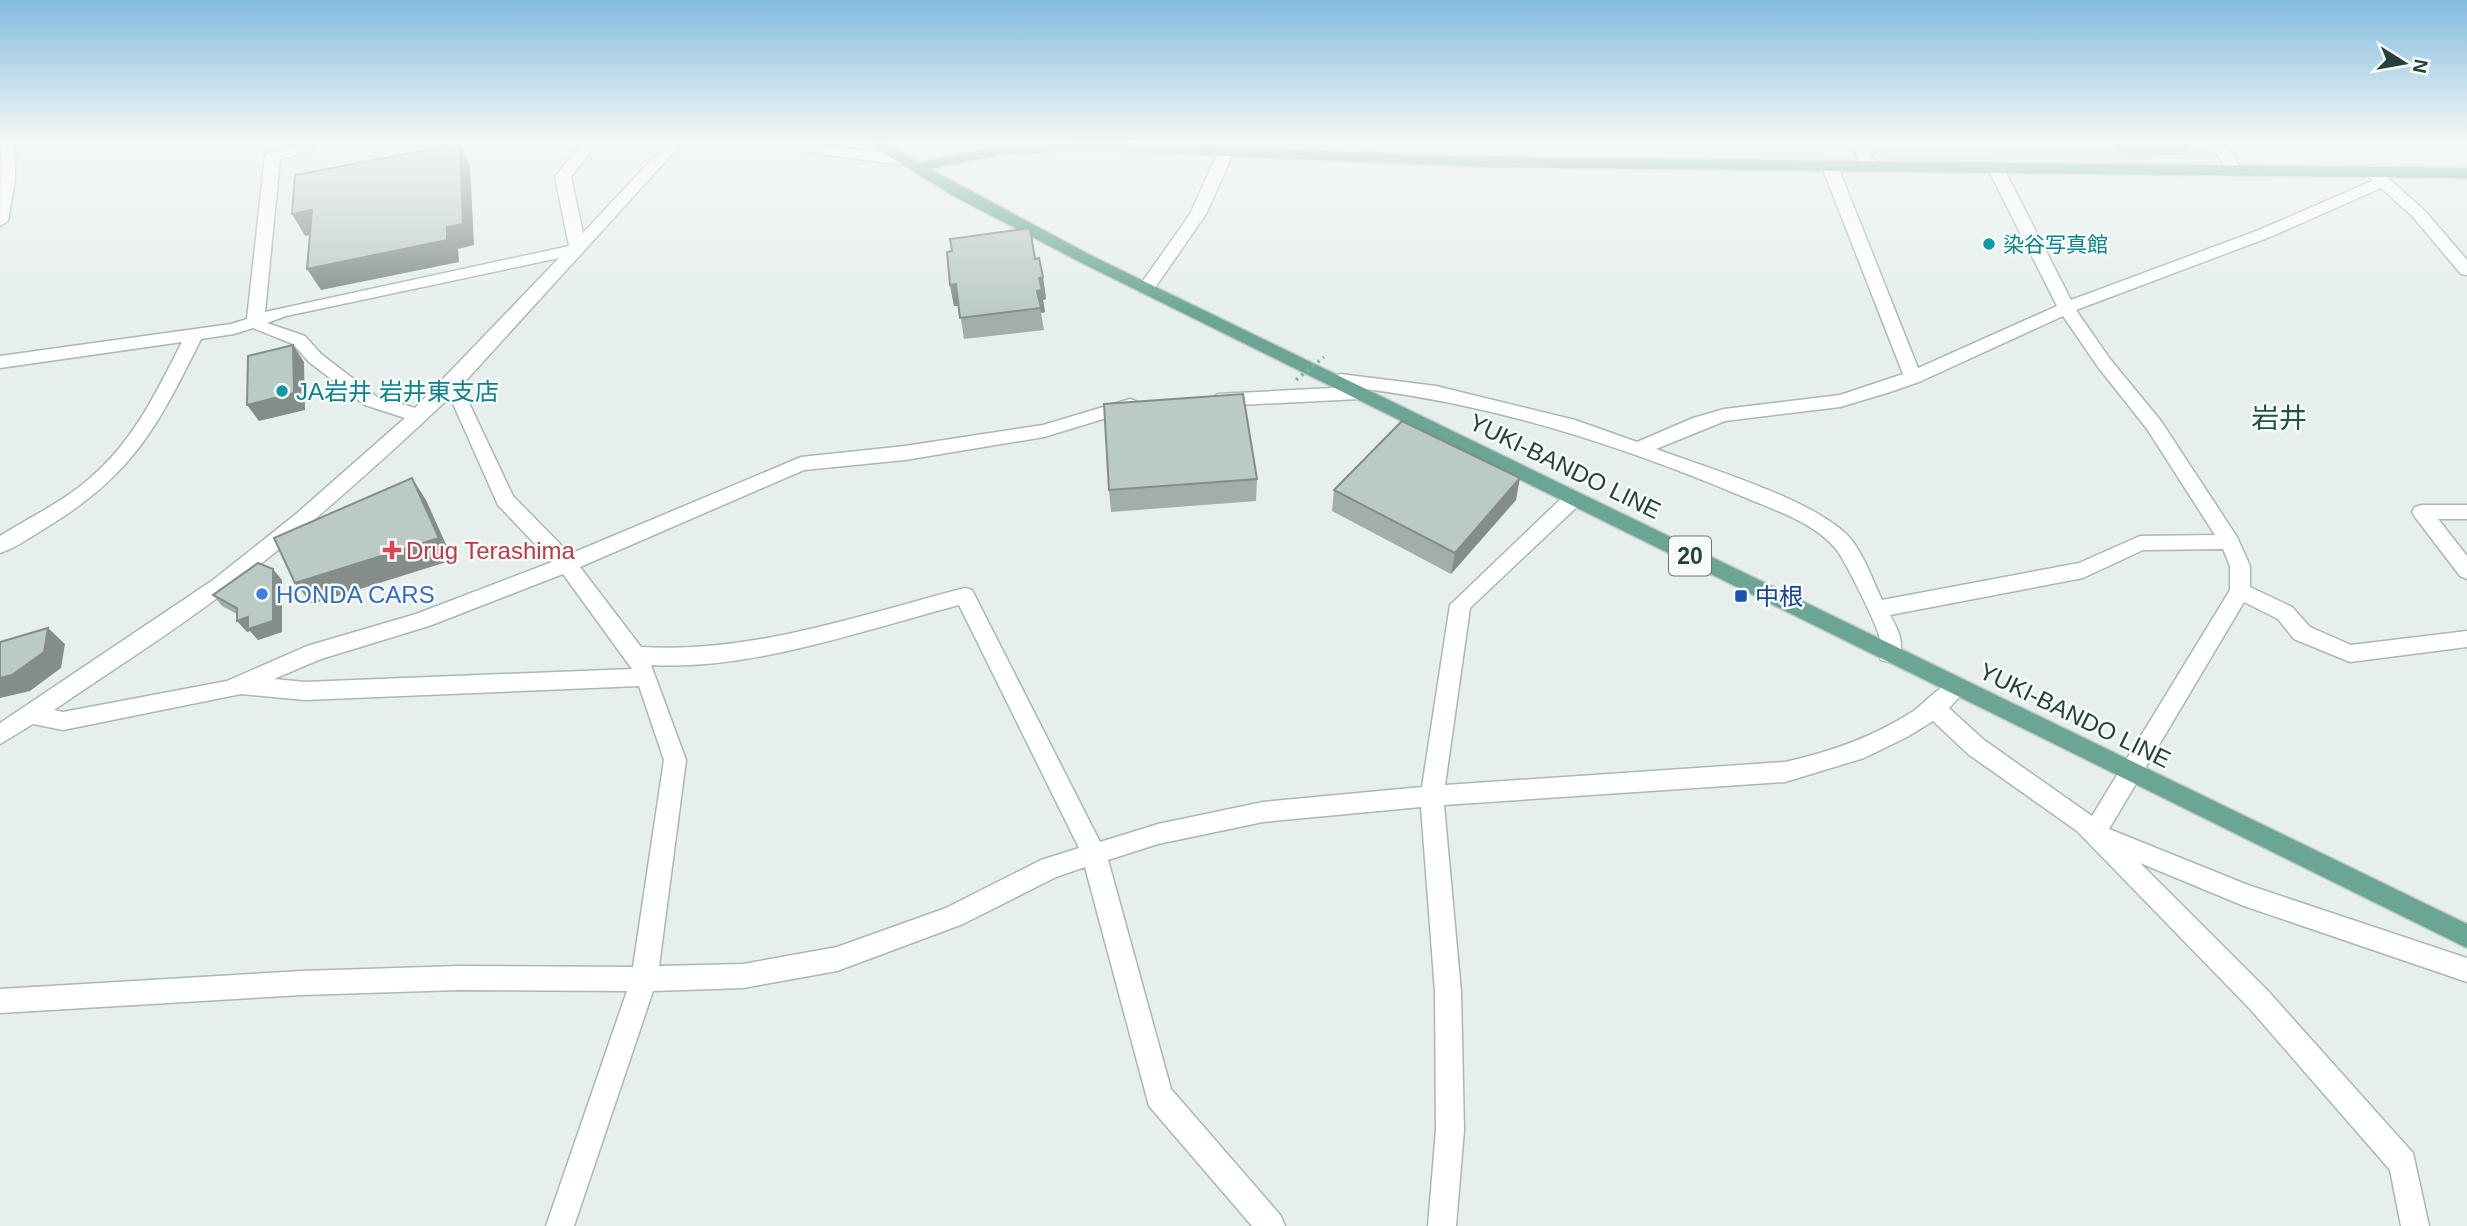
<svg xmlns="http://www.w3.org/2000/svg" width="2467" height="1226" viewBox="0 0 2467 1226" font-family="Arial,'Noto Sans JP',sans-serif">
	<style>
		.built { fill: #d4dfda }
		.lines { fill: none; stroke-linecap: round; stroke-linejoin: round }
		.minor-casing { stroke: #a8b8b2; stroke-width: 3 }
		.major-casing { stroke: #c2cac8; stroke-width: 3 }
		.minor { fill: #fff; fill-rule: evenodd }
		.major { fill: #6aa596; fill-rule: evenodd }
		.path-bridge { stroke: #86b3a5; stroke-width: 3.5; stroke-dasharray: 2.5 4.5; stroke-linecap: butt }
		.wall { fill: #a1aea9 }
		.shaded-wall { fill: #838d89 }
		.building { fill: #bbcac4; stroke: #838d89; stroke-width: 2 }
		.culture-dot { fill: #0f9aa8; stroke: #f7fbf9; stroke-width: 2.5 }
		.health-dot { fill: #e0444e; stroke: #f7fbf9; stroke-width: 2.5 }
		.shop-dot { fill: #3f7fe0; stroke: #f7fbf9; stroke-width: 2.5 }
		.transit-dot { fill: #1a4fb4; stroke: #f7fbf9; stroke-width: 2.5 }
		.labels { text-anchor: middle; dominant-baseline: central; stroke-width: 5; stroke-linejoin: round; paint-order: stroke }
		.far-culture-label { font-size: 21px; fill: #0d838f; stroke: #f7fbf9; text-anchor: start }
		.shield { fill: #f7fbf9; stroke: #637a73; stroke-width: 2 }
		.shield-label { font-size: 23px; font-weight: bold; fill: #24423a }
		.culture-label { font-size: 24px; fill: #0d838f; stroke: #f7fbf9; text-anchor: start }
		.street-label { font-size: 24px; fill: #24423a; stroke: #f7fbf9 }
		.health-label { font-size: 24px; fill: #be3a42; stroke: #f7fbf9; text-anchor: start }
		.shop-label { font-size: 24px; fill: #366cbe; stroke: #f7fbf9; text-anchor: start }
		.transit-label { font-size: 24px; fill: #164399; stroke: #f7fbf9; text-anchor: start }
		.quarter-label { font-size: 28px; fill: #1f5548; stroke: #f7fbf9 }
	</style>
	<rect width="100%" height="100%" fill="#e6efeb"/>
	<polygon class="built" points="1864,142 2210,142 2220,159 1883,160 1871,154"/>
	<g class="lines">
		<defs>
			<g id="minor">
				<polygon points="1,142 15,142 15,180 8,221 0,226"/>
				<path d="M297 142H311L313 149 310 152 280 159 265 312 569 246 555 177 583 142H598L571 177 583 233 668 142H683L461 386 513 496 570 554 801 457 905 446 1043 425 1130 399 1136 401 1139 405 1136 409 1044 437 905 460 804 470 580 567 641 647C751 654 860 615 965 588L972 590 1100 842 1158 824 1263 802 1422 787 1450 605 1566 494H1580L1583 499 1580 504 1470 608 1445 785 1785 762C1830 752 1873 737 1912 712 1927 702 1947 675 1966 681L1969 687 1949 708 1984 740 2092 816 2230 590V566L2223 549 2143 550 2083 578 1890 615C1898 630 1906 643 1897 660L1889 662 1881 660C1877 651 1882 643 1879 635 1874 619 1846 562 1836 549 1814 522 1774 510 1744 497 1620 445 1499 406 1366 389L1368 393 1365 397 1359 399 1218 406 1209 400 1218 394 1351 387 1334 384 1331 380 1340 374 1436 386 1575 420 1637 442 1693 418 1724 409 1840 395 1903 374 1822 167 1825 164 1830 162 1838 167 1918 368 2057 306 1988 169 1991 166 1996 164 2004 169 2071 300 2259 230 2372 181 2364 171 2372 166 2377 168 2425 211 2467 260V275L2461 274 2413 217 2381 188 2270 237 2076 310 2110 359 2161 421 2237 537 2250 566V587L2292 607 2310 627 2351 645 2467 631V647L2350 662 2294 639 2278 619 2244 602 2109 829 2248 885 2467 958V982L2244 906 2140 863 2268 991 2413 1153 2429 1226H2401L2390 1170 2250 1009 2077 831 1968 754 1933 721 1907 737 1864 758 1785 782 1444 805 1461 992 1464 1130 1456 1226H1428L1436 1130 1435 992 1421 807 1263 822 1158 844 1108 860 1171 1089 1281 1216 1285 1226H1252L1149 1106 1085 867 1056 877 963 924 837 971 743 988 653 991 574 1226H546L627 991 459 990 302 995 0 1013V989L302 971 459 966 633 967 664 760 639 686 305 700 241 694 63 730 33 724 0 744V723L213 580 296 514 405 418 365 405 309 362 293 344 253 328 234 334 201 339C158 426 133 475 47 527 32 536 16 548 0 553V536C30 517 63 502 90 478 133 442 157 391 182 342L0 368V356L231 324 247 319 265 156 268 153 297 146ZM559 258 415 408 377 397 321 354 305 336 267 323 286 316ZM2063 316 2098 367 2147 429 2215 535 2140 536 2079 563 1882 600C1873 581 1864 555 1850 538 1816 500 1705 467 1656 449L1725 421 1840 407 1887 393 1919 382ZM450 397 498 505 552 562 416 614 307 646 227 681 63 712 54 710C112 670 173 632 229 589 307 529 379 464 450 397ZM563 574 632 669 305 682 274 679 321 659 429 626ZM959 605 1079 848 1041 860 946 908 837 947 743 964 659 966 686 760 651 665C750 671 864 630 959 605Z"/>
				<polygon points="753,142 797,142 903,155 911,160 903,165 760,146"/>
				<polygon points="1850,142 1865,142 1877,167 1874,170 1864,170"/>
				<polygon points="2209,142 2224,142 2242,170 2239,173 2229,173"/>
				<polygon points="1226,147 1234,152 1206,214 1152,292 1140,292 1138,288 1190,214 1218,152"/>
				<polygon points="2422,505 2467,505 2467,519 2438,519 2467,556 2467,579 2460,576 2415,517 2412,512 2415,507"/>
			</g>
			<polygon id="major" points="866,142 884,142 919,163 999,146 1101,142 1481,157 2467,168 2467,178 1481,167 1083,150 999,155 930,169 1094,257 2467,924 2467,948 1082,263 952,195"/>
		</defs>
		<use href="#minor" class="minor-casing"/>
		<use href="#major" class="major-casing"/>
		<use href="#minor" class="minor"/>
		<use href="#major" class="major"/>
		<polyline class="path-bridge" points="1296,380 1324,357"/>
	</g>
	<g class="wall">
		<polygon points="2112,142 2190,142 2182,155 2120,154"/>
		<polygon points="1043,277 1046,299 1043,300 1045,312 1041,313 1044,330 964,339 959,306 954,306 950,285"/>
		<polygon points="1257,479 1256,501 1111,512 1109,490"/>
		<polygon points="1334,490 1516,500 1451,574 1332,511"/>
		<polygon points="282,580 282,632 258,640 250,631 247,632 237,614 222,606 213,595"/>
	</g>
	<g class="shaded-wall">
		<polygon points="460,144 470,166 474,245 458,249 459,262 321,290 307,269 447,227"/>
		<polygon points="312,210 325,232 305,236 292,214"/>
		<polygon points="1043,277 1046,299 1043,300 1045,312 1041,313 1037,291 1039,278"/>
		<polygon points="956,284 960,305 954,306 950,285"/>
		<polygon points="293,345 304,362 305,410 259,421 247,405"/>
		<polygon points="412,478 426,500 453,560 312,604 295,583"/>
		<polygon points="1520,478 1516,500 1451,574 1455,553"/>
		<polygon points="273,569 282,580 282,632 258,640 250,631 247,632 237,621 248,617"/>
		<polygon points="48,628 65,644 61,668 30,691 0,698 0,678"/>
	</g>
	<g class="building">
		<polygon points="460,144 463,224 447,227 447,240 307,269 312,210 292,214 295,175"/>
		<polygon points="1030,228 1035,259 1039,258 1043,277 1039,278 1042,290 1037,291 1041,308 960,318 956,284 950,285 947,252 952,251 950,239"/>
		<polygon points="293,345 294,393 247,405 248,356"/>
		<polygon points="1243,394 1257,479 1109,490 1104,404"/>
		<polygon points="1402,421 1520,478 1455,553 1334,490"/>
		<polygon points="412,478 439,538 295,583 274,538"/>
		<polygon points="258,563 273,569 273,621 248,629 248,617 237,621 237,608 213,595"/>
		<polygon points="48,628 44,652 12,675 0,678 0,642"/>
	</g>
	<linearGradient id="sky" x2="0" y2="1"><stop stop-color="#84bce0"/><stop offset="0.45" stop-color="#f4f8f6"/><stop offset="1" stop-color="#f4f8f6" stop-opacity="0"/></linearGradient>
	<rect width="2467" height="314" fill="url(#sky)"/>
	<g class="culture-dot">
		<circle cx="1989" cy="244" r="7"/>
		<circle cx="282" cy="391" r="7"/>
	</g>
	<path class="health-dot" d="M388.5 539.5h7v7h7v7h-7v7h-7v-7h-7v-7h7z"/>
	<circle class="shop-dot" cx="262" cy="594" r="7"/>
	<rect class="transit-dot" x="1734" y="589" width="14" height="14" rx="3.5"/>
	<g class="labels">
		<g class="far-culture-label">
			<text x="2003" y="244">染谷写真館</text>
		</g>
		<rect class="shield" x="1669" y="536.5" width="42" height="39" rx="5"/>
		<g class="shield-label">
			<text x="1690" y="556">20</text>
		</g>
		<g class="culture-label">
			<text x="296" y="391">JA岩井 岩井東支店</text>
		</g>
		<g class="street-label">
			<text transform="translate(1565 466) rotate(26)">YUKI-BANDO LINE</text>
			<text transform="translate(2075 715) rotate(26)">YUKI-BANDO LINE</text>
		</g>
		<g class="health-label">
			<text x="406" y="550">Drug Terashima</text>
		</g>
		<g class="shop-label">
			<text x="276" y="594">HONDA CARS</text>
		</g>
		<g class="transit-label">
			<text x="1755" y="596">中根</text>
		</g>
		<g class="quarter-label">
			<text x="2279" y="418">岩井</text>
		</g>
	</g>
	<g transform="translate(2404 63) rotate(101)" stroke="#f7fbf9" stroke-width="5" paint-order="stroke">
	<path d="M0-5L12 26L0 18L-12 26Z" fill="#24423a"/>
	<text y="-10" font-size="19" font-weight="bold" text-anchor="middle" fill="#24423a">N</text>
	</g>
</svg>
